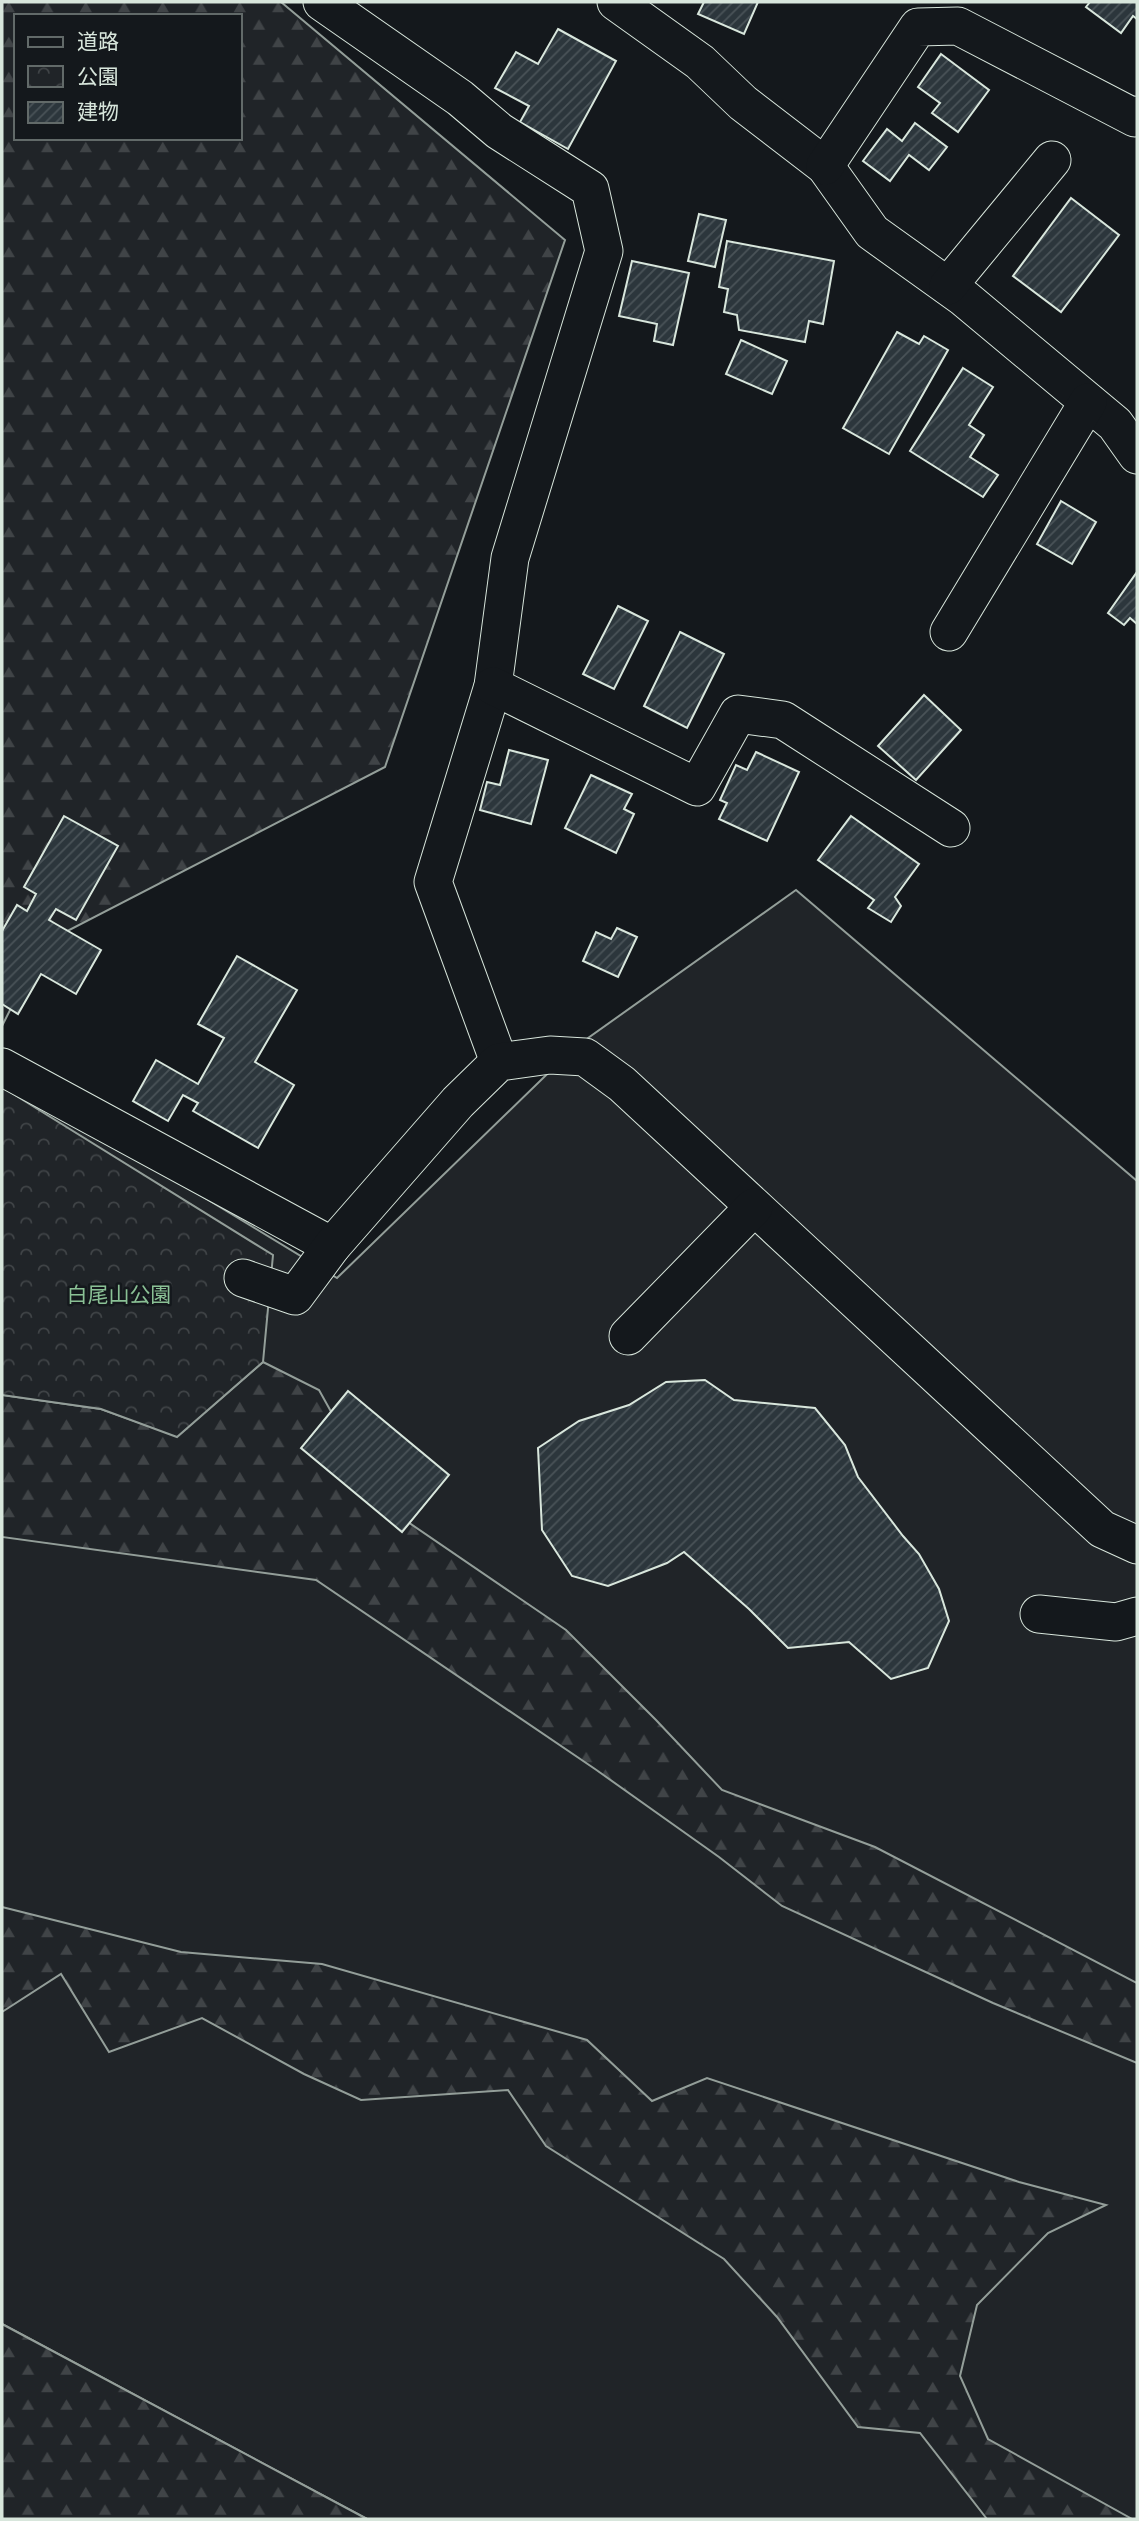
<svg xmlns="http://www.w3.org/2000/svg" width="1139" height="2521" viewBox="0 0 1139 2521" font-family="'Alegreya Sans','Noto Sans JP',sans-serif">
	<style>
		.grass { fill: #202428; stroke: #939e99; stroke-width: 2 }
		.forest { fill: url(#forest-firs); stroke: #939e99; stroke-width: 2; fill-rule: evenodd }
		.park { fill: url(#park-crowns); stroke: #939e99; stroke-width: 2 }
		.building { fill: url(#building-hatch); stroke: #d8e6dc; stroke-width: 2 }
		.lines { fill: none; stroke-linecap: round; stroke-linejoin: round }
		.minor-casing { stroke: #d8e6dc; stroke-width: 39 }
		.minor { stroke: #14181c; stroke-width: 37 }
		.labels { text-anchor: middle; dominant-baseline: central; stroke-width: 5; stroke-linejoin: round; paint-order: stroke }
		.park-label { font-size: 21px; fill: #8ac095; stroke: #14181c }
	</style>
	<defs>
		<pattern id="forest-firs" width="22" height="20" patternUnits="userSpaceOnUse" patternTransform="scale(1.75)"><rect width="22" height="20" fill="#202428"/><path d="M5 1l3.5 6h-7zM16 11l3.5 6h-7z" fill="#404447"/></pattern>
		<pattern id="park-crowns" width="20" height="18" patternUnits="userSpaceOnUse" patternTransform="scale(1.75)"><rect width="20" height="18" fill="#202428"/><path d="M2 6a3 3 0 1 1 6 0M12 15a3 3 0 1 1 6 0" fill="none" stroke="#404447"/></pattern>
		<pattern id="building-hatch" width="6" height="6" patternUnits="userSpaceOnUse" patternTransform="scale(1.75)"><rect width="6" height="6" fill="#2c363c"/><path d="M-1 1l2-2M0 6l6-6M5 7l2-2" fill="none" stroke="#4a5358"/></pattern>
	</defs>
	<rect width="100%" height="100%" fill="#14181c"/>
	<polygon class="grass" points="796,890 1137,1181 1137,2519 367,2519 2,2324 2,1075 337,1278 574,1048"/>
	<g class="forest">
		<path d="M2 2H281L565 240 385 767 44 943 2 1026V972L38 947 2 969ZM16 16H240V138H16Z"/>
		<polygon points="263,1362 319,1390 383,1505 566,1630 656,1720 722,1790 875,1847 1137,1983 1137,2063 993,2003 782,1906 719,1857 595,1769 316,1580 2,1537 2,1395 101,1409 177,1436"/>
		<polygon points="2,1907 181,1952 322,1964 587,2040 652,2101 707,2078 1019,2182 1106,2205 1048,2233 977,2305 960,2376 988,2439 1132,2519 987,2519 920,2433 858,2427 777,2317 724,2259 546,2146 508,2090 361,2100 304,2074 202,2018 109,2052 61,1974 2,2012"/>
		<polygon points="2,2324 367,2519 2,2519"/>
	</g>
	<polygon class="park" points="2,1087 273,1255 263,1362 177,1437 101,1409 2,1395"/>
	<g class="building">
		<polygon points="704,2 758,2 744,34 698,14"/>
		<polygon points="1090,2 1137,2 1137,19 1133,16 1121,33 1086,7"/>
		<polygon points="558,29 616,61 568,149 520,122 529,106 495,88 516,52 538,64"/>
		<polygon points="941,54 989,90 958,132 932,113 940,103 918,87"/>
		<polygon points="915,123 947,147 929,170 909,155 890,181 863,161 887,129 902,141"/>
		<polygon points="1071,198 1119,235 1061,312 1013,276"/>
		<polygon points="699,214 726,220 715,267 688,261"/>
		<polygon points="727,241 834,261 823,324 809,321 805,342 739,330 737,315 724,312 728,289 719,287"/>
		<polygon points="632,261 689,273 673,345 654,341 657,324 619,316"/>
		<polygon points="897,332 919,344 924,336 948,350 889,454 843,428"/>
		<polygon points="741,340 787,361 772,394 726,374"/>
		<polygon points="963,368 993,387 969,425 984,435 970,457 998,475 983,497 910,451"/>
		<polygon points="1061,501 1096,522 1072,564 1037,544"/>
		<polygon points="1137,572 1137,624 1130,618 1124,625 1108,613"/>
		<polygon points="618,606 648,621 614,689 583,674"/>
		<polygon points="680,632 724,654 687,728 644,706"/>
		<polygon points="924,695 961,730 916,780 878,746"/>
		<polygon points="509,750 548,760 531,824 480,810 487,782 500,785"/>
		<polygon points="756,752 799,772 767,841 719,819 727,803 720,800 736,765 747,770"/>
		<polygon points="591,775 632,794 624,809 634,814 616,853 565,828"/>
		<polygon points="64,816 118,846 76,920 56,909 49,920 101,950 76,994 41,974 18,1014 2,1004 2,931 17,905 27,911 36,894 24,887"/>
		<polygon points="851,816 919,864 895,897 901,906 891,922 868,908 874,900 818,860"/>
		<polygon points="617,928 637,937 618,977 583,961 596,932 611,939"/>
		<polygon points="237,956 297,990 255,1062 294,1085 258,1148 193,1111 198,1103 183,1095 168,1121 133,1101 156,1060 198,1084 224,1038 198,1024"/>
		<polygon points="705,1380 734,1400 815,1408 845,1445 858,1477 903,1536 919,1554 939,1589 949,1621 928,1668 891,1679 849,1642 788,1648 749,1609 684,1552 667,1563 608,1586 572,1576 542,1530 538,1448 579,1421 629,1405 666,1382"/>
		<polygon points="348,1391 449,1475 402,1532 301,1448"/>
	</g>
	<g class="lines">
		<defs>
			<g id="minor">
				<polyline points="322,2 460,98 499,131 590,189 604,251 510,558 493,686 433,882 499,1062"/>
				<polyline points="616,2 700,62 743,103 825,166 872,232 964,298 1115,424 1137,455"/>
				<polyline points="825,166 918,27 958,26 1135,118 1137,115"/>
				<polyline points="948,286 1052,160"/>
				<polyline points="949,632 1088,402"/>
				<polyline points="493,686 697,787 738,714 783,720 951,828"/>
				<polyline points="2,1067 332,1246"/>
				<polyline points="243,1278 295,1296 332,1246 458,1102 499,1062 550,1055 585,1057 622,1084 1102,1529 1137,1545"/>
				<polyline points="628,1336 754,1207"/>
				<polyline points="1039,1614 1116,1622 1137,1616"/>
			</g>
		</defs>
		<use href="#minor" class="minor-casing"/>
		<use href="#minor" class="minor"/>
	</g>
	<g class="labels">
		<g class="park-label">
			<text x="119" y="1295">白尾山公園</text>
		</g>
	</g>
	<rect width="1139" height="2521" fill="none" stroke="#d8e6dc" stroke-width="7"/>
	<rect x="14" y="14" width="228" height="126" fill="#14181c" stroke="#626a69" stroke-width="2"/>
	<rect x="28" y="37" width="35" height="10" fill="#14181c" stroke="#626a69" stroke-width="2"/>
	<text x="77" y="49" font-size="21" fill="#d8e6dc">道路</text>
	<rect x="28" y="66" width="35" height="21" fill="url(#park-crowns)" stroke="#626a69" stroke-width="2"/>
	<text x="77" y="84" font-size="21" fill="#d8e6dc">公園</text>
	<rect x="28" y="102" width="35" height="21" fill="url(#building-hatch)" stroke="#626a69" stroke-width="2"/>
	<text x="77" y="119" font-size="21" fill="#d8e6dc">建物</text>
</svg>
